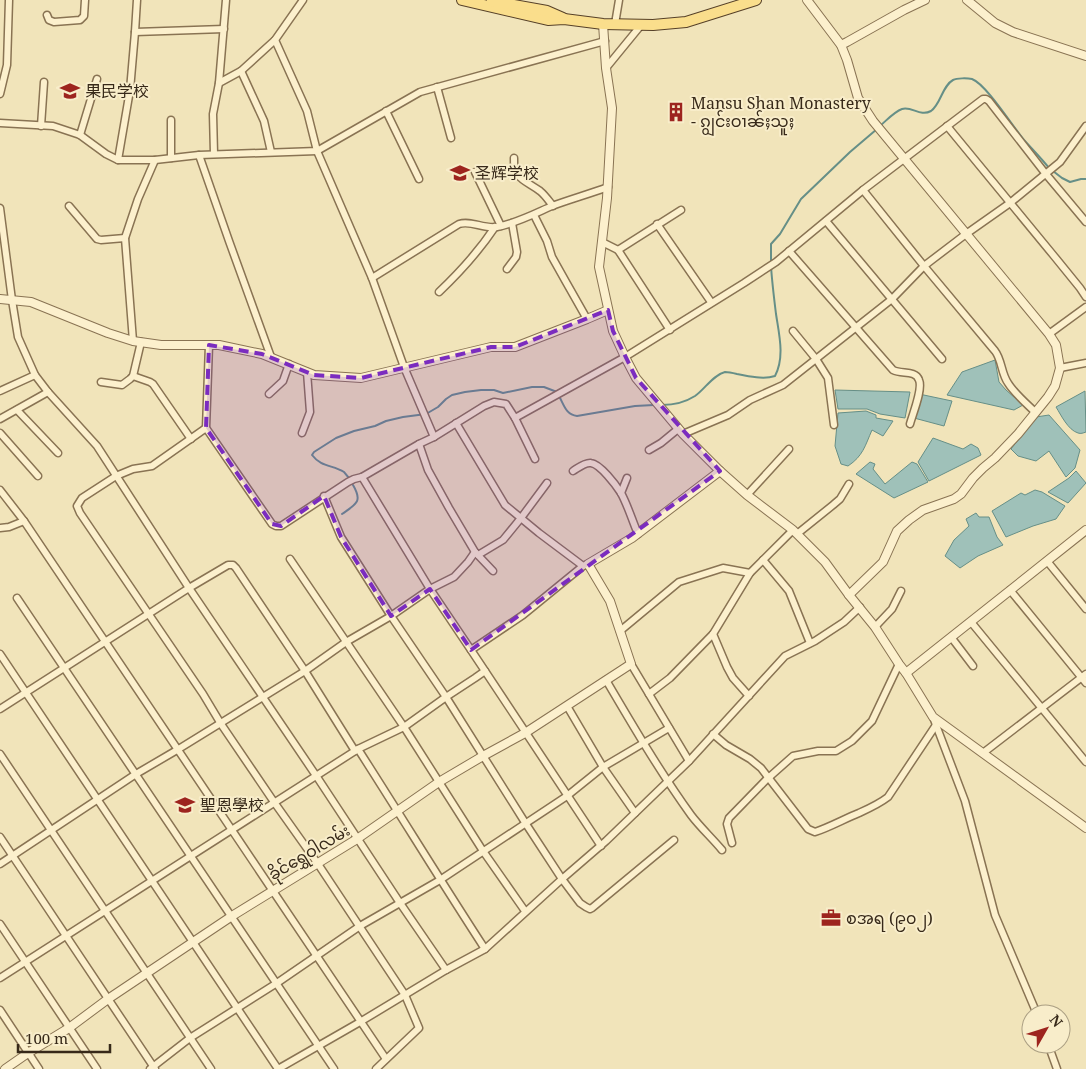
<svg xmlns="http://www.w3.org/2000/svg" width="1086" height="1069" viewBox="0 0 1086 1069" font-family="'Noto Serif','Noto Sans SC','Noto Sans Myanmar',serif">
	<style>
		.water { fill: #9fc1b9; stroke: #668f87 }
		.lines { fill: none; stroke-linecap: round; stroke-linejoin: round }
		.stream { stroke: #668f87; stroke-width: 2 }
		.minor-casing { stroke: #897353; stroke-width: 9 }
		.tertiary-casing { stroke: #897353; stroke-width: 10 }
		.primary-casing { stroke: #564028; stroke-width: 12 }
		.minor { stroke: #fcf0cd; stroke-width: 6 }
		.tertiary { stroke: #fcf0cd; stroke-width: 8 }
		.primary { stroke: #fade8c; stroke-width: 10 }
		.marked { fill: #7b2cbf; fill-opacity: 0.2; stroke: #7b2cbf; stroke-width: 4; stroke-dasharray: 10 6; stroke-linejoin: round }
		.labels { text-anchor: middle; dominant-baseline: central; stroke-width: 4; stroke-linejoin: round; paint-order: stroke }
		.poi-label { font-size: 16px; fill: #372919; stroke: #f8edca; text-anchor: start }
		.street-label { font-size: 16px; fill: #372919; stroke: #f8edca }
	</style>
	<rect width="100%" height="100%" fill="#f1e4ba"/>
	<g class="water">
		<polygon points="995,360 999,382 1006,390 1023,405 1014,410 947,395 962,372"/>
		<polygon points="835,390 910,392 905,418 880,414 867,409 838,409"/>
		<path d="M1085 391 1086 432C1083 433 1081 434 1078 433 1068 430 1061 415 1056 407Z"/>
		<polygon points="919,394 952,401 944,426 914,418"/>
		<path d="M866 411 876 415V418L893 421 883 436 872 430C865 446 863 456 848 466L841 464 835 446 838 413Z"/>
		<polygon points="1049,415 1080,450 1075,468 1066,477 1049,451 1036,461 1018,456 1011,449 1036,417"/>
		<polygon points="933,438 963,449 971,444 978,448 981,455 929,481 918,462"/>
		<polygon points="870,462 875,464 873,469 885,484 912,462 917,464 928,482 894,498 856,474"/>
		<polygon points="1076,471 1086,483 1068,503 1048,492 1069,478"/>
		<polygon points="1035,490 1042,492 1065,506 1056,519 1033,526 1006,537 992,511 1021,493 1025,495"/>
		<polygon points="976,513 979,517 989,517 997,537 1003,545 978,556 960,568 945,556 954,540 969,526 966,519"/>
	</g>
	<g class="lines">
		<g class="stream">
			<path d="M881 125C887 120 894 112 902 109 912 106 920 117 931 111 941 104 942 86 953 80 957 78 967 78 972 79 986 84 1013 127 1024 140 1032 149 1041 158 1049 168"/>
			<polyline points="1053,171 1062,178 1070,182 1081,179 1086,179"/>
			<polyline points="771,262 771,244 780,234 801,199 850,152 877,129"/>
			<path d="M559 396C564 405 566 415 577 416L635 406 654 405"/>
			<path d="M662 405C674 405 684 403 695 396 705 389 713 375 725 372 729 372 733 373 737 374 749 376 763 380 775 376 785 357 779 334 776 314 774 298 772 282 771 266"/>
			<path d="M342 514C356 504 363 502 353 485 351 481 347 475 344 472 333 465 321 467 312 455L314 452 336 438 354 431 375 426 386 421 403 417 426 414 438 407 446 399 452 395 465 392 481 390H494L503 393 532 387H544L557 392"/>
		</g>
		<defs>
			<g id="minor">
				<polyline points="47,15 49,20 54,22 80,20 84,16 85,0"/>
				<polyline points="615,24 619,0"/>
				<polyline points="135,32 224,29"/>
				<polyline points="275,40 307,111 317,151 372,278 404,367 434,437"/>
				<polyline points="606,68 642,24"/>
				<polyline points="241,71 264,121 271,152"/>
				<polyline points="219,83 241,71 275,40 303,0"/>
				<polyline points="437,87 451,138"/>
				<polyline points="0,94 7,65 9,0"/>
				<polyline points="386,111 419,179"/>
				<polyline points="171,120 171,158"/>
				<polyline points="0,123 53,126 80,135 106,154 118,160 155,160 199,155 317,151 420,92 605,41"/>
				<polyline points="41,126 44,82"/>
				<polyline points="947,126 1054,256 1080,288 1086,297"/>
				<polyline points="80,135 97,79"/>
				<polyline points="214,154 213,114 219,83 226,0"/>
				<polyline points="199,155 229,241 271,357"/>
				<path d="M514 158C513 179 525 180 540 191 545 195 549 201 553 206"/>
				<polyline points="118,160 130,90 135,32 137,0"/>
				<polyline points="475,172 501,226"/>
				<path d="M863 190 924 266 995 351C1002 360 1001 373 1008 383 1014 393 1027 404 1035 412"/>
				<polyline points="69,206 97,239 101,240 125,238"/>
				<polyline points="0,208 12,300 18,337 35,375 48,392 97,446 189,588 319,780 400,903 446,970"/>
				<polyline points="534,215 547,241 552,257 566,282 587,319"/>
				<polyline points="826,221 942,359"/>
				<polyline points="657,224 711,302"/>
				<polyline points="602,242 618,250 681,210"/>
				<polyline points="618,250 670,330"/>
				<path d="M789 251 893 370C899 373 907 372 913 374 916 375 918 377 919 380 923 389 913 413 910 424"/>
				<polyline points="507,269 516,257 517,252 512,223"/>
				<path d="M372 278 459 224C471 220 483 229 497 227 517 223 534 214 552 206 571 199 589 194 608 187"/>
				<path d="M439 292C460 272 479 251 495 227"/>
				<polyline points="793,331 816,359 828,378 834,425"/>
				<polyline points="1049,334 1086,307"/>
				<polyline points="133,341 125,238 138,199 155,160"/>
				<polyline points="209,345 206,428 272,524 276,526 281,526 348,482 354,479 362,477"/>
				<polyline points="1060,368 1086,363"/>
				<polyline points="133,376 150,382 153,384 191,439"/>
				<polyline points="101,382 122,385 130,379 133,376 141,342"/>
				<polyline points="0,391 35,375"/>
				<polyline points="269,394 283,381 289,364"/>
				<polyline points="17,410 58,453"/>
				<polyline points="515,418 625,357 744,283 776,262 863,190 983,99 986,99 989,101 1045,173 1086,222"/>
				<polyline points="0,419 48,392"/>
				<polyline points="456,423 505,505 539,533 583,566"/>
				<polyline points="206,428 152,466 133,469 116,476 82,498 77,506 80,513 203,694 221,724 274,802 318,864 405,995 419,1028 376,1069"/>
				<polyline points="0,433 38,476"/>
				<polyline points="302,433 310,412 307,372"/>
				<polyline points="683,434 728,415 750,400 783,385 892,299 924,266 966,234 1010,203 1060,162 1086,126"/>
				<polyline points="419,444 428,470 449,508 475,552 493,571"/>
				<polyline points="649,450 661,443 678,429"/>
				<path d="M573 471C578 468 585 462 591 463 600 464 616 485 621 493 628 506 632 520 638 534"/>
				<polyline points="0,490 24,521 386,1059"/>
				<polyline points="621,493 627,478"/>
				<polyline points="747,495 789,449"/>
				<polyline points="324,496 341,537 391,616 446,697 526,824 562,879 580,903 586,907 590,909 592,908 674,840"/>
				<polyline points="0,528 9,527 24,521"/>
				<polyline points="797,534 833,505 840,499 849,484"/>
				<polyline points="475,552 468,562 454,577 430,589 471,650 523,615 583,566 588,564"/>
				<polyline points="478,555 503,540 521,518 547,483"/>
				<polyline points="290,559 404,727 483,851 525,911"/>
				<polyline points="763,560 789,591 810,643"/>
				<polyline points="1047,561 1086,609"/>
				<polyline points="1010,590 1086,683"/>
				<polyline points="17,598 334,1069"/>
				<polyline points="971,622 1086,762"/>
				<polyline points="875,627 892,609 901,591"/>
				<polyline points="620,631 679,582 723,568 750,573"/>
				<polyline points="713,634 727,667 733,678 749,696"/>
				<polyline points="951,637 973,666"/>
				<path d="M471 650 485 671 475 678 446 697 404 727 358 749C401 816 442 883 485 949"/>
				<polyline points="0,654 278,1069"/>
				<polyline points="631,664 689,761"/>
				<polyline points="485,671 601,846"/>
				<path d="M606 680C633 726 660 772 691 815 700 827 712 838 722 850"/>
				<polyline points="649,694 670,678 713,634 750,573 793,530"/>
				<polyline points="567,706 603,767 635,813"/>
				<polyline points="0,709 189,588 228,565 233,565 236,568 305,671 355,751 358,749"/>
				<polyline points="933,717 965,801 995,915 1037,1014"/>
				<path d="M713 734 726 745 750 759 761 768 808 829 815 832C830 827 844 819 859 813 870 808 879 804 888 797L936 725"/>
				<polyline points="983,753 1086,674"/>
				<polyline points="0,754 211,1069"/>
				<polyline points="0,837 155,1069"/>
				<polyline points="732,843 727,824 729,818 766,780 793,756 818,751 836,751 852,741 872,721 899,664"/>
				<polyline points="0,864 136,774 177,750 305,671 346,642 391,616 430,589 362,477 419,444 434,437 484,406 494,402 506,404 515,418 535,459"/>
				<polyline points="0,924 97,1069"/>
				<polyline points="0,978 355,751"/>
				<polyline points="0,1010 39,1069"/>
				<polyline points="1048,1044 1057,1069"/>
				<polyline points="150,1069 190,1038 277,983 360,926 440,880 567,796 603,767 669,728"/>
				<polyline points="278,1069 360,1022 446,970 485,949 562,879 606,841 689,761 785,656 815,641 844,622 860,607"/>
			</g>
			<g id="tertiary">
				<polyline points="807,0 841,45 847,60 858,98 873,121 1049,334 1056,345 1060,368 1055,386 1048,397 1018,434 995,458 983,468 973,478 961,494 954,499 923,510 909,520 897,531 883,562 849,595"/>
				<polyline points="967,0 995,23 1013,32 1086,56"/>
				<polyline points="603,24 606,68 612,108 607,198 599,267 613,331 625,357 636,378 683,434 720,471 747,495 793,530 825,562 849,595 875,627 899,664 906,673 933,717 1086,828"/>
				<polyline points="841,45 847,42 904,10 925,0"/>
				<polyline points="0,299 31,302 108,333 133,341 161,345 219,345 262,354 314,375 361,378 491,347 515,347 587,319 608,310"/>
				<polyline points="906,673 1086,530"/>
				<polyline points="5,1069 28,1053 69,1028 108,999 232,916 357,839 439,782 483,756 525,733 631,664 610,601 588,564 632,538 720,471"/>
			</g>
			<g id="primary">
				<polyline points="462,0 548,20 564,19 603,24 653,25 686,22 756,0"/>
				<polyline points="492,1 547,11 563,18"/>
			</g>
		</defs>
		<use href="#minor" class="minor-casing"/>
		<use href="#tertiary" class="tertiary-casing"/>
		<use href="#primary" class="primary-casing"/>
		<use href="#minor" class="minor"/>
		<use href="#tertiary" class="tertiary"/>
		<use href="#primary" class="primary"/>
	</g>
	<path class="marked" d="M608 310 613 331 636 378 720 471 471 650 430 589 391 616 341 537 324 496 281 526 272 524 206 428 209 345 262 354 314 375 361 378 491 347H515Z"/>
	<defs>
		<symbol id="school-bare" viewBox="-9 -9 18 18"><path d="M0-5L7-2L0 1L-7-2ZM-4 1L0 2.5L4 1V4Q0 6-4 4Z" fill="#9d241e" stroke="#f8edca" stroke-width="2.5" paint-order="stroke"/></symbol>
		<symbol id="building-bare" viewBox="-9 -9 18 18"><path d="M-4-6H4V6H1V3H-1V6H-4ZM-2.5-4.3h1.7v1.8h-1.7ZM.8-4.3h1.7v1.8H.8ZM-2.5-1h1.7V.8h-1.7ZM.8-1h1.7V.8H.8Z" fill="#9d241e" stroke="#f8edca" stroke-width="2.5" paint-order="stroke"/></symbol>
		<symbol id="office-bare" viewBox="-9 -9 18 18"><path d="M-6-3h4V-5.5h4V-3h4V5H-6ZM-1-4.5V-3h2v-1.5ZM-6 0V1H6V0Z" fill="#9d241e" stroke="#f8edca" stroke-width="2.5" paint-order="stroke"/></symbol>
	</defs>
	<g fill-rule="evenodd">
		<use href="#school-bare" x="56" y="77" width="28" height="28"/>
		<use href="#building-bare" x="662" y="98" width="28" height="28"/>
		<use href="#school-bare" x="446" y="159" width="28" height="28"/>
		<use href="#school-bare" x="171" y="791" width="28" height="28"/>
		<use href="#office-bare" x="817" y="904" width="28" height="28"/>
	</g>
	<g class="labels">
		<g class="poi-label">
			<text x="85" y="91">果民学校</text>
			<text x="691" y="103">Mansu Shan Monastery<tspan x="691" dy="18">- ၵျွင်းဝၢၼ်ႈသူႈ</tspan></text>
			<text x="475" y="173">圣辉学校</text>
			<text x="200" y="805">聖恩學校</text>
			<text x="846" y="918">စအရ (၉၀၂)</text>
		</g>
		<g class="street-label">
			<text transform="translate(309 852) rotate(-31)">ခိုင်ရွှေဝါလမ်း</text>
		</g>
	</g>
	<g transform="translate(1046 1029) rotate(51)"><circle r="24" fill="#f8edca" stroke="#ab9f83"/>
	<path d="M0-4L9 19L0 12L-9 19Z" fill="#9d241e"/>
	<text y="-8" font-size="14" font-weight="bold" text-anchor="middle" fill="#372919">N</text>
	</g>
	<path d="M18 1044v8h92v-8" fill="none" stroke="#372919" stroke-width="2.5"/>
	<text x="25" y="1044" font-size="15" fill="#372919" stroke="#f8edca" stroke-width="4" paint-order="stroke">100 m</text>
</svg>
